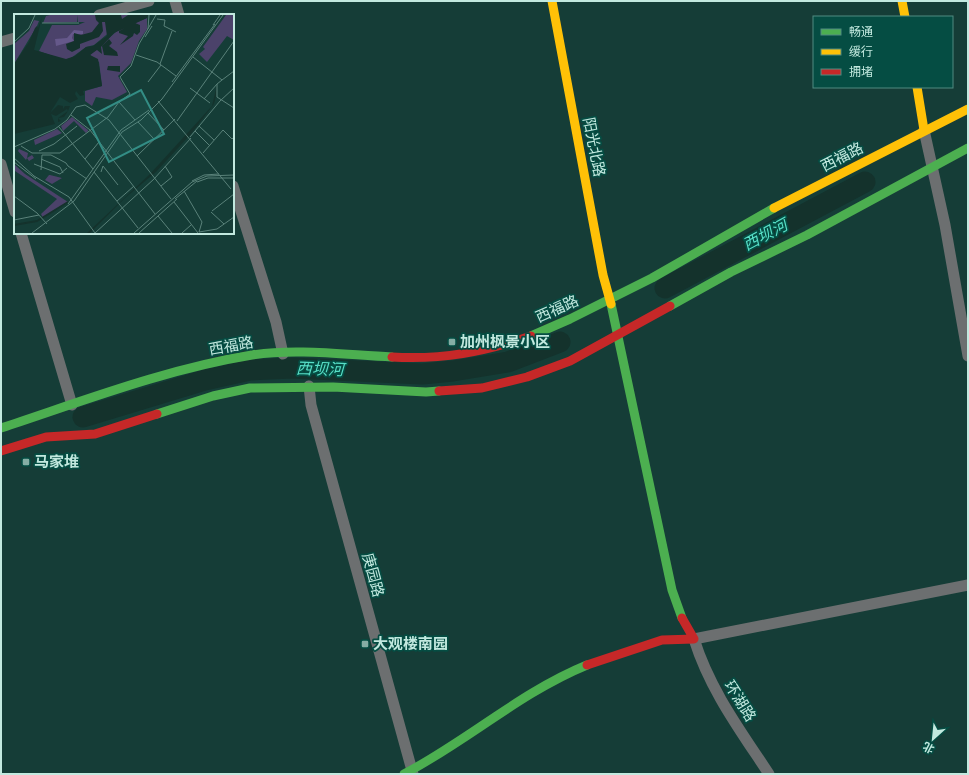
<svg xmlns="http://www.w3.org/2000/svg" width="969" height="775" viewBox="0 0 969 775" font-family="Karla,'Noto Sans SC',sans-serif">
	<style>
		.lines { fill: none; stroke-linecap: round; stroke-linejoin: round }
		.river { stroke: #14322c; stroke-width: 21 }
		.street { stroke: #6c6f70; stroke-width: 11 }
		.fast { stroke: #4caf50; stroke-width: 9 }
		.slow { stroke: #ffc107; stroke-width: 9 }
		.jam { stroke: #c62828; stroke-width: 9 }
		.poi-dot { fill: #85ada4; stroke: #054d43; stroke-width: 1.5 }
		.labels { text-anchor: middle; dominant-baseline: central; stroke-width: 3.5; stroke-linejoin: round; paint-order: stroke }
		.street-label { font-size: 15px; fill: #c2e9df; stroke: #054d43 }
		.poi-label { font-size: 15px; font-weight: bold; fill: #c2e9df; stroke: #054d43; text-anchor: start }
		.water-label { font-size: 16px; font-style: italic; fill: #57dfc7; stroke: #054d43 }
		.inset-river { fill: none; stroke: #14322c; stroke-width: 2 }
		.inset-road { fill: none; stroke: #5a827a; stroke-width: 1 }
		.view { fill: #338d85; fill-opacity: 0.15; stroke: #338d85; stroke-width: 2 }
		.inset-edge { fill: none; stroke: #c2e9df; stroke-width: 2 }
	</style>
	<rect width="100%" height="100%" fill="#153d37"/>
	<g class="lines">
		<g class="river">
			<polyline points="665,288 865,182"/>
			<polyline points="83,417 205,380 250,370 292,368 422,374 453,371 508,362 560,342"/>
		</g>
		<g class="street">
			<polyline points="175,1 179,15"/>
			<polyline points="99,15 149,1"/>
			<polyline points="1,42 15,38"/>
			<polyline points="924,130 945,225 968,356"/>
			<polyline points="1,164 15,212"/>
			<polyline points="233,186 276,322 283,354"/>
			<polyline points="21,233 72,405"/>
			<polyline points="309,386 311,405 413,774"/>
			<path d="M769 774C740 730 710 690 694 639L968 585"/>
		</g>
		<g class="fast">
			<polyline points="611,304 672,590 682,618"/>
			<polyline points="670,306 731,272 807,235 968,148"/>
			<polyline points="531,336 570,319 652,278 774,208"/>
			<polyline points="157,414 213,396 250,388 333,387 426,392 439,391"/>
			<path d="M1 428C83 401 166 369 252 355 296 348 347 355 392 357"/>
			<path d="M404 774C467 741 521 692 587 665"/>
		</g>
		<g class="slow">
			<polyline points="552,1 603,275 611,304"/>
			<polyline points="902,1 905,17"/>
			<polyline points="917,87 924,130"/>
			<polyline points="774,208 968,109"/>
		</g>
		<g class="jam">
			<path d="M392 357C442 360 484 352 531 336"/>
			<polyline points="439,391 482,388 527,377 570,361 670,306"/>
			<polyline points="1,451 46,437 95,434 157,414"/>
			<polyline points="587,665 662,640 694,639 682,618"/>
		</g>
	</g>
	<g class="poi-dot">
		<rect x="448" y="338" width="8" height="8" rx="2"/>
		<rect x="22" y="458" width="8" height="8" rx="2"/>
		<rect x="361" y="640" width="8" height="8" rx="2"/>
	</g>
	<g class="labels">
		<g class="street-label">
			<text transform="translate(594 147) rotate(79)">阳光北路</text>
			<text transform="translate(842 157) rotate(-27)">西福路</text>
			<text transform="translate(557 309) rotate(-24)">西福路</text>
			<text transform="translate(231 346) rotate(-10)">西福路</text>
			<text transform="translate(373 575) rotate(75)">庚园路</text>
			<text transform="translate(740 701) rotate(58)">环湖路</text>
		</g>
		<g class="poi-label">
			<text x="460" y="342">加州枫景小区</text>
			<text x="34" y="462">马家堆</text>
			<text x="373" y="644">大观楼南园</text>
		</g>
		<g class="water-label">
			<text transform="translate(765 235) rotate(-28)">西坝河</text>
			<text transform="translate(320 369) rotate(2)">西坝河</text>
		</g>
	</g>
	<g transform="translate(14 14)">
		<rect width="220" height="220" fill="#153d37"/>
		<path d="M36 1H63V8L29 9 32 2ZM63 1H128L103 12 80 31 72 33 57 44 50 46 25 37 38 11H64L71 8H64ZM212 1H220V26L213 22 193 48 185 40 191 35 189 33ZM133 4V15L125 27 117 49 104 62 113 78 98 86 82 83 78 92 71 87V77L88 72 85 48 76 41 103 17ZM20 6 25 7 23 12 0 50V30L15 17ZM58 103 74 116V117L72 119 60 107 49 117 47 112ZM43 115 48 119 21 131 20 126ZM5 135 14 139 13 144 18 141 20 144 15 147 13 144 12 146 4 137ZM0 150 11 160 54 188 29 204 27 200 43 185 1 157ZM35 161H36L48 164 38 170 31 166Z" fill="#4b426a"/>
		<path d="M60 16 69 17V20H59L58 24 60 27 42 32 41 25 53 24Z" fill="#65588a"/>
		<path d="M81 1H107L108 5 114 1H134L133 4 100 19 87 33 88 40 83 36 76 41 84 45 88 72 69 77 70 81 66 82 62 77 61 80 64 85 56 89 46 83 36 99 44 91 49 92V95L51 92H56L54 97 50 103 44 104 47 107 44 108V104L54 97 53 95 42 102 37 100 41 110 0 120V50L15 28 21 14 23 12 24 14 28 3 20 36 52 45 61 42 72 33 79 32 93 22 91 8H88L89 17 85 23 66 30V34L58 38 53 35 52 30 60 27V19L67 21 78 18 85 9 82 6ZM121 9 126 11V18L123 21 120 19 119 22 106 31 114 22 105 19V17ZM95 25 98 29 95 32 103 38 104 42 90 41 88 32ZM94 52H106V58L93 56ZM203 71 202 82 200 90 177 120 142 158 111 184 76 219H73L136 160 198 92Z" fill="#14322c"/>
		<path class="inset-river" d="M0 211 23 207 54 188"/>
		<path class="inset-road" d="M143 5 151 6 150 12 162 18M28 9H65M199 11 206 1M134 15 135 1M131 23 138 12M0 28 15 14 21 1M122 41 143 48 162 62M179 43 208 66 203 70V83L220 94M146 50 158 17M208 66 220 57M134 68 147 51M158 68 201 10M176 74 196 89M190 85 203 70M144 87 217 175M105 88 121 106M134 99 150 116M57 101 76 116 141 200M163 107 220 27M124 108 140 125M185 112 200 126M45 113 79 155M181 117 195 131M176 123 206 87 220 74M7 132 18 139H46L94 103 105 88 116 80 106 63 117 52 125 30 142 1M0 133 41 115 53 106 62 93 71 91 95 106 157 185M25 137 40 130 63 112M189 139 209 116 218 125 220 123M123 142 161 105M0 144 20 162 55 183 81 219M27 145 46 153 49 159M71 145 85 128M0 148 22 165M20 150 46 160 53 154M54 152 73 165M27 156 28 141H37L52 149 54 152M80 158 124 214M87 158 89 152 104 171M178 167 190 161 205 160M183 168 194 164H220M147 172 158 163 151 152M170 177 188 208 185 218M0 182 23 199 33 210M161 185 183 167M103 187 120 172M160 188 184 219M54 190 107 116 135 96M198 197 220 180M197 198 210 210M144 202 158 219M0 206 25 201M185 218 203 215 220 203M18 219 60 187 108 118 127 106 148 85 209 1M81 219 140 165 177 124M120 219 178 168 193 162 220 161M125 219 163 185M168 219 177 211"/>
		<path class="view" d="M127 76 150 120 95 148 73 104Z"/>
		<rect width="220" height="220" class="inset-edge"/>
	</g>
	<rect width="969" height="775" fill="none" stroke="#c2e9df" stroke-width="4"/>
	<rect x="813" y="16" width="140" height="72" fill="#054d43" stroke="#518b81"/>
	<rect x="821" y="29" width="20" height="6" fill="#4caf50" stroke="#518b81"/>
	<text x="849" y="36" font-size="12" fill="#c2e9df">畅通</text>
	<rect x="821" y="49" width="20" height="6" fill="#ffc107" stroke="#518b81"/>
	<text x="849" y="56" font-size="12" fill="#c2e9df">缓行</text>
	<rect x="821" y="69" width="20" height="6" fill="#c62828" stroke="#518b81"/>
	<text x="849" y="76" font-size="12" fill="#c2e9df">拥堵</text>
	<g transform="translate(933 739) rotate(207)" stroke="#054d43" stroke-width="3" paint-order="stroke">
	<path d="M0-3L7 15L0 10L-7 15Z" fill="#c2e9df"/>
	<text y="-6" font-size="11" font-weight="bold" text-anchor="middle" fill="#c2e9df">北</text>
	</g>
</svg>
